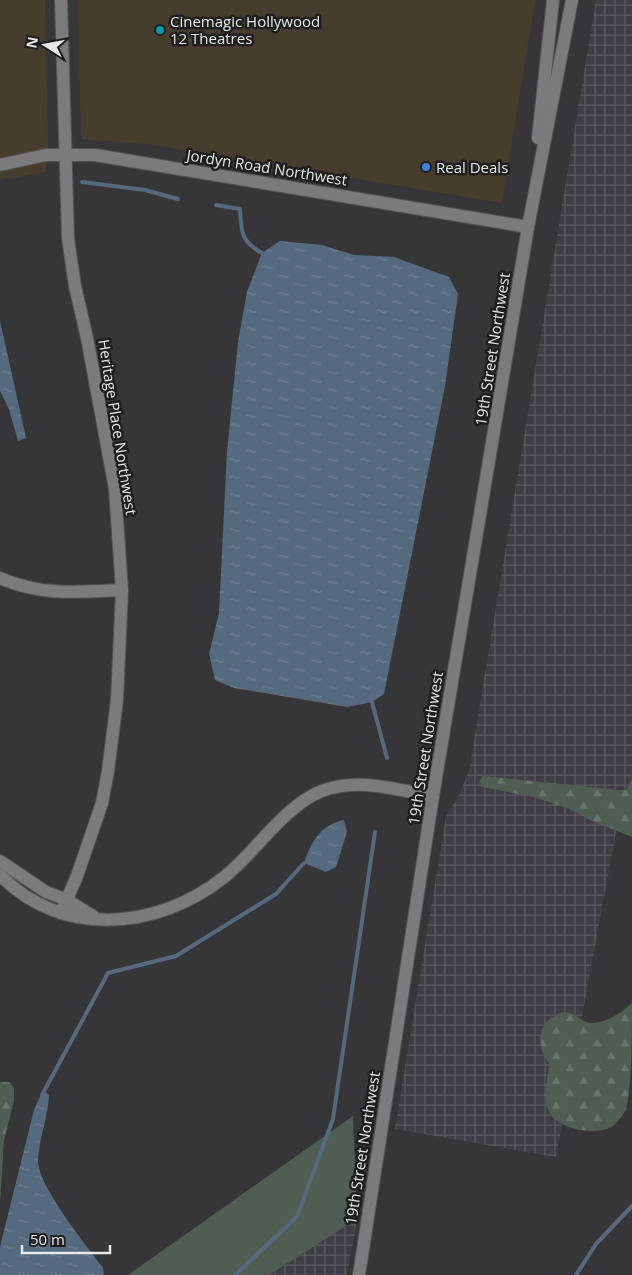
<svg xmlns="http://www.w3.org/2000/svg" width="632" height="1275" viewBox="0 0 632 1275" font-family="'Open Sans',sans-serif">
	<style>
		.commercial { fill: #473d2c }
		.industrial { fill: url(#industrial-grid) }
		.forest { fill: url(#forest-firs) }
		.park { fill: #505d52 }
		.water { fill: url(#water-ripples) }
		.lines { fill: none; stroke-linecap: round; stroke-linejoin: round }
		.stream { stroke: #566a7f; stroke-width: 4 }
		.minor-casing { stroke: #535354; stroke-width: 14 }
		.minor { stroke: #7b7b7d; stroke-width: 12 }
		.culture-dot { fill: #0f9aa8; stroke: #1e1e1f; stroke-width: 2 }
		.shop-dot { fill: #3f7fe0; stroke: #1e1e1f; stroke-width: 2 }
		.labels { text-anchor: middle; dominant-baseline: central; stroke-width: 5; stroke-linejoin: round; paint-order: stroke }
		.poi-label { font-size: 15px; fill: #e8e8e9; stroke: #1e1e1f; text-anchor: start }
		.street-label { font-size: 15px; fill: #e8e8e9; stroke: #1e1e1f }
	</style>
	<defs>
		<pattern id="industrial-grid" width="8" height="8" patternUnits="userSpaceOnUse" patternTransform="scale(1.25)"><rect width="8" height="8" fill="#3f3e46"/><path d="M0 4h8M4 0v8" fill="none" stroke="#5b5a61"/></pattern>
		<pattern id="forest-firs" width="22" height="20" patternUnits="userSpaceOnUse" patternTransform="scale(1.25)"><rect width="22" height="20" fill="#505d52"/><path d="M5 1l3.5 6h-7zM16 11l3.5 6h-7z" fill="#69746b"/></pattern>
		<pattern id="water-ripples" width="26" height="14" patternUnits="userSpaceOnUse" patternTransform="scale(1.25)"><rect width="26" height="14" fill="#566a7f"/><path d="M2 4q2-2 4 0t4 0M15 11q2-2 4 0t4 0" fill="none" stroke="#6e7f91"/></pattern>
	</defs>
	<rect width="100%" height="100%" fill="#363638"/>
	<g class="commercial">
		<polygon points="0,0 45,0 48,142 46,172 0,180"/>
		<polygon points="78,0 535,0 502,203 147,144 81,139"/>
	</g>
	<g class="industrial">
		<polygon points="596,0 632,0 632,801 620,811 556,1157 395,1129 446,816 457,799 469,771"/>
		<polygon points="357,1219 347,1275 269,1275"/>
	</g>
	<g class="forest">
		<polygon points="483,776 618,790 626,790 632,779 632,837 592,821 570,809 534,797 483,787 479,782"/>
		<path d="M632 1003C632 1030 632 1088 626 1110 623 1115 617 1124 611 1127 596 1136 561 1129 551 1115 540 1099 549 1079 549 1063 537 1047 536 1027 554 1016 558 1014 561 1012 565 1012 576 1013 583 1024 594 1023 608 1022 622 1012 632 1003Z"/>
		<polygon points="0,1082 9,1082 14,1088 14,1101 4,1140 0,1203"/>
	</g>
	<polygon class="park" points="353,1116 357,1219 269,1275 128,1275"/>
	<g class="water">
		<polygon points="280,241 322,245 354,255 394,257 449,277 458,294 445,386 384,694 372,702 347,707 234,688 215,680 209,654 219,613 227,452 238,342 247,292 262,253"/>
		<polygon points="0,321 26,438 18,441 9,409 0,391"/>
		<path d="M344 820 347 832 336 867 326 872 304 863C311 842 320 825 344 820Z"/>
		<path d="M43 1090 49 1095C48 1117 39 1138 38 1160 37 1185 87 1246 103 1268L104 1275H0V1247L34 1110Z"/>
	</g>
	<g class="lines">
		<g class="stream">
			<polyline points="82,182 145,190 178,199"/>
			<path d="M216 205 240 209C241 231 241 242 262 253"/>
			<polyline points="372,702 387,758"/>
			<polyline points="42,1095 108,973 176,956 276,894 304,863"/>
			<polyline points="235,1275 297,1217 333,1119 375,832"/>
			<polyline points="576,1275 596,1244 632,1206"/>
		</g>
		<defs>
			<g id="minor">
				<polyline points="61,0 68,238 75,286 87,338 115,489 122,590 117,700 108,771 102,803 77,876 61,913"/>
				<polyline points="538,138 553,0"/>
				<polyline points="0,165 46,155 95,155 528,227"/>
				<path d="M0 578C40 596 80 592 122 590"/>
				<polyline points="0,861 46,892 67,900 93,916"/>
				<path d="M0 875C61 938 157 930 223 878 254 854 286 804 322 791 358 777 396 790 433 796"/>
				<polyline points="359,1275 433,796 528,227 572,0"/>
			</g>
		</defs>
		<use href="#minor" class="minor-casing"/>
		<use href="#minor" class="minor"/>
	</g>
	<circle class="culture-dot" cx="160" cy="30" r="5"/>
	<circle class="shop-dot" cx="426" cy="167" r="5"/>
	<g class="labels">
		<g class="poi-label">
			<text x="170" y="21">Cinemagic Hollywood<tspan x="170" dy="17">12 Theatres</tspan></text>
			<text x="436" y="167">Real Deals</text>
		</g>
		<g class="street-label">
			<text transform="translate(267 167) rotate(9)">Jordyn Road Northwest</text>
			<text transform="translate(492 349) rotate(-81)">19th Street Northwest</text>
			<text transform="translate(118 427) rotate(81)">Heritage Place Northwest</text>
			<text transform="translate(425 748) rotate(-81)">19th Street Northwest</text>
			<text transform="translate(362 1148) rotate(-81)">19th Street Northwest</text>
		</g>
	</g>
	<g transform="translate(45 45) rotate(281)" stroke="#1e1e1f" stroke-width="4" paint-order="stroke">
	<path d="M0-4L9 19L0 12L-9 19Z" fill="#e8e8e9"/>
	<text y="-8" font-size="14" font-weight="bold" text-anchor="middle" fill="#e8e8e9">N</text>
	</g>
	<path d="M22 1245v8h88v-8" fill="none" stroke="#e8e8e9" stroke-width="2.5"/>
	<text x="30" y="1245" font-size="15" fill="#e8e8e9" stroke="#1e1e1f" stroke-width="4" paint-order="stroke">50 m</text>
</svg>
